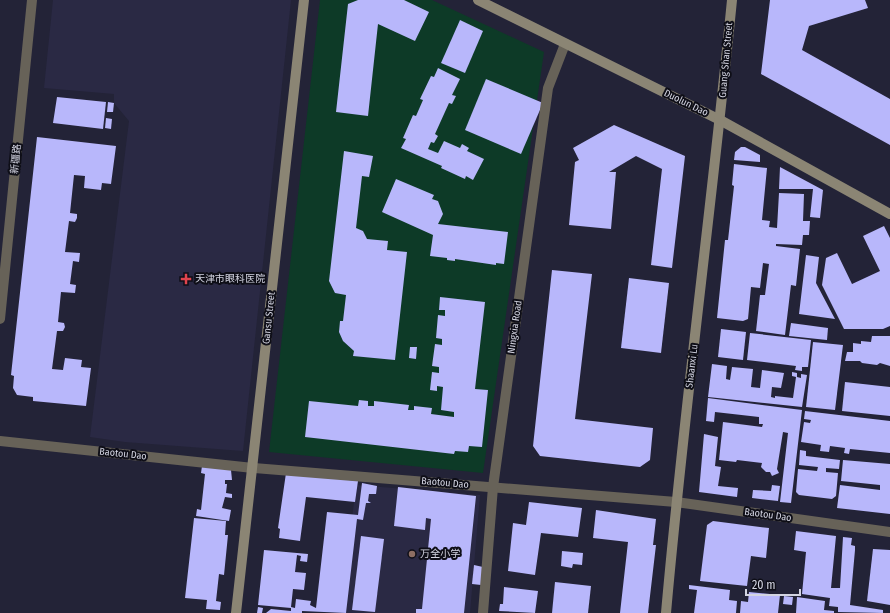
<svg xmlns="http://www.w3.org/2000/svg" width="890" height="613" viewBox="0 0 890 613" font-family="'Fira Sans Condensed','Noto Sans SC',sans-serif">
	<style>
		.built { fill: #2a2944 }
		.green { fill: #0d3a27 }
		.building { fill: #b8b7fb }
		.lines { fill: none; stroke-linecap: round; stroke-linejoin: round }
		.street { stroke: #676258; stroke-width: 10 }
		.secondary { stroke: #8b8574; stroke-width: 10 }
		.health-dot { fill: #e0444e; stroke: #0e0e17; stroke-width: 1.5 }
		.education-dot { fill: #8d6e63; stroke: #0e0e17; stroke-width: 1.5 }
		.labels { text-anchor: middle; dominant-baseline: central; stroke-width: 4; stroke-linejoin: round; paint-order: stroke }
		.street-label { font-size: 10px; fill: #d3d4e1; stroke: #0e0e17 }
		.poi-label { font-size: 10px; fill: #d3d4e1; stroke: #0e0e17; text-anchor: start }
	</style>
	<rect width="100%" height="100%" fill="#232337"/>
	<g class="built">
		<polygon points="53,0 291,0 243,451 125,442 90,437 129,121 114,103 114,94 44,88"/>
		<polygon points="356,485 480,495 470,613 341,613"/>
	</g>
	<polygon class="green" points="320,0 432,0 544,52 483,473 269,452"/>
	<g class="building">
		<polygon points="358,0 404,0 429,12 415,41 378,24 368,116 336,112 348,4"/>
		<polygon points="770,0 865,0 868,8 809,26 802,50 890,99 890,145 761,74"/>
		<polygon points="460,20 483,31 465,73 441,63"/>
		<polygon points="438,68 460,79 452,95 456,96 452,104 449,103 435,134 438,136 434,143 431,142 428,149 438,153 444,141 460,148 462,144 469,148 467,151 484,159 473,180 466,176 465,179 441,168 442,166 401,148 406,139 403,138 413,115 416,116 423,100 420,99 431,76 434,77"/>
		<polygon points="486,79 543,103 521,154 465,130"/>
		<polygon points="57,97 106,102 103,129 53,123"/>
		<polygon points="108,102 114,103 113,112 107,112"/>
		<polygon points="106,118 112,119 111,129 105,128"/>
		<polygon points="614,125 685,156 672,268 651,265 662,169 636,156 609,172 616,172 611,229 569,225 575,162 579,160 573,148"/>
		<polygon points="37,137 116,146 111,184 102,183 101,190 84,188 85,176 74,175 70,213 77,214 77,218 75,222 69,221 65,252 80,253 79,262 73,261 70,284 76,285 75,293 61,292 58,322 64,323 65,327 63,331 57,331 52,369 63,370 65,358 82,360 81,367 91,368 86,406 33,401 33,397 17,395 13,388 14,376 11,375"/>
		<polygon points="741,147 745,147 760,155 760,162 734,160 735,152"/>
		<polygon points="344,151 373,156 369,177 362,176 356,228 363,231 367,239 388,241 387,250 407,252 395,360 353,356 354,351 343,341 339,332 340,321 343,321 346,295 335,293 329,281"/>
		<polygon points="734,164 767,168 762,220 770,221 769,227 777,228 779,193 804,194 803,221 810,221 809,235 803,235 802,245 776,244 776,246 800,249 796,286 791,285 785,335 756,331 760,295 765,295 769,264 763,263 760,288 751,287 748,319 743,321 717,318 725,240 728,240 734,186 732,185"/>
		<polygon points="780,167 823,190 820,218 810,217 813,189 779,189"/>
		<polygon points="396,179 434,195 432,199 438,201 443,214 438,224 508,232 504,264 496,263 496,265 455,259 455,261 447,260 447,258 430,256 433,235 382,212"/>
		<polygon points="884,226 890,238 890,326 883,329 844,329 822,285 826,258 837,253 852,284 880,271 863,236"/>
		<polygon points="806,255 819,257 816,283 835,319 799,314"/>
		<polygon points="552,270 592,274 575,419 653,428 650,460 640,467 540,456 533,446"/>
		<polygon points="629,278 669,283 661,353 621,348"/>
		<polygon points="440,297 485,302 475,389 488,390 482,447 469,446 468,452 455,451 454,454 305,437 309,401 358,406 359,400 368,401 368,406 374,406 374,401 409,405 408,410 414,410 414,406 432,408 431,414 454,417 454,412 441,410 443,387 437,386 437,391 430,390 432,372 439,373 439,367 432,366 435,344 442,345 442,339 436,338 438,315 445,316 445,310 439,310"/>
		<polygon points="791,323 828,328 827,340 789,336"/>
		<polygon points="721,329 746,332 743,360 718,357"/>
		<polygon points="750,333 811,340 808,367 802,367 802,371 795,370 796,366 747,360"/>
		<polygon points="872,336 890,336 890,366 880,363 877,365 862,363 860,361 845,361 847,352 853,352 853,343 861,344 861,341 871,342"/>
		<polygon points="813,342 843,345 835,410 806,407"/>
		<polygon points="410,347 417,347 416,359 409,358"/>
		<polygon points="712,364 727,366 726,379 730,380 732,367 753,369 751,387 760,388 762,370 784,373 781,388 772,387 771,397 775,398 775,396 793,398 796,377 792,376 792,372 797,373 797,377 801,378 801,374 807,375 802,407 708,397"/>
		<polygon points="845,382 890,387 890,416 842,411"/>
		<polygon points="708,398 802,410 791,503 780,502 788,433 783,432 777,469 779,473 772,476 770,472 766,472 761,467 762,463 737,460 736,462 719,460 723,422 762,427 763,424 759,424 759,417 715,412 714,422 706,421"/>
		<polygon points="805,411 890,421 890,453 850,449 849,454 844,453 845,448 830,446 829,452 820,451 821,445 801,442 804,422 810,423 811,420 804,419"/>
		<polygon points="704,434 718,437 715,466 721,467 718,486 738,488 737,497 699,492"/>
		<polygon points="800,450 806,451 806,456 840,460 839,469 826,468 826,472 838,473 836,496 832,499 799,495 796,492 798,469 817,471 818,467 799,465"/>
		<polygon points="843,460 890,464 890,514 837,508 840,485 880,490 880,485 841,481"/>
		<polygon points="202,466 231,470 232,480 225,480 225,484 227,484 226,493 232,494 232,498 225,497 222,508 231,510 229,521 196,516 197,509 201,510 205,474 201,473"/>
		<polygon points="286,473 358,481 355,502 306,497 300,541 279,538 280,529 278,528"/>
		<polygon points="362,483 377,486 376,494 369,494 368,501 371,503 366,503 363,520 357,519 346,613 302,611 302,613 266,613 271,609 291,611 291,608 258,605 264,550 308,554 307,562 300,561 301,556 297,555 295,572 306,573 304,590 293,589 291,607 295,608 296,599 311,601 310,605 316,608 327,512 358,515"/>
		<polygon points="772,485 780,486 778,501 752,498 753,490 771,491"/>
		<polygon points="398,487 476,496 464,613 416,613 416,609 422,609 431,519 426,518 425,530 394,526"/>
		<polygon points="529,502 582,508 578,537 541,533 535,575 508,571 513,523 526,525"/>
		<polygon points="596,510 656,519 653,545 656,545 648,613 620,613 628,542 593,538"/>
		<polygon points="194,518 226,521 225,535 228,535 224,575 219,574 216,601 221,602 220,610 206,609 207,600 185,598"/>
		<polygon points="713,521 769,528 766,558 751,556 747,586 700,581 707,525"/>
		<polygon points="796,531 836,536 831,588 840,588 843,537 852,538 851,545 855,546 855,550 850,605 883,610 883,613 838,612 838,607 829,606 830,598 802,594 806,552 794,550"/>
		<polygon points="361,536 384,539 375,612 352,610"/>
		<polygon points="873,549 890,550 890,605 867,601"/>
		<polygon points="562,551 583,553 582,565 573,564 572,568 561,566"/>
		<polygon points="474,565 483,567 481,585 472,584"/>
		<polygon points="555,582 591,586 588,613 552,613"/>
		<polygon points="689,585 730,590 729,600 737,601 736,613 694,613 697,590 689,589"/>
		<polygon points="504,587 538,591 535,613 499,611 500,604 503,604"/>
		<polygon points="749,592 780,595 778,613 740,613 741,601 748,602"/>
		<polygon points="784,596 793,597 792,605 783,604"/>
		<polygon points="797,597 825,601 824,610 834,611 834,613 796,613"/>
		<polygon points="258,607 263,608 262,613 257,613"/>
	</g>
	<g class="lines">
		<g class="street">
			<polyline points="0,319 32,0"/>
			<polyline points="0,441 253,468 676,502 890,532"/>
			<polyline points="483,613 493,487 548,88 565,44"/>
		</g>
		<g class="secondary">
			<polyline points="478,0 720,120 890,214"/>
			<polyline points="236,613 304,0"/>
			<path d="M666 613C684 408 712 205 732 0"/>
		</g>
	</g>
	<path class="health-dot" d="M184 273h4v4h4v4h-4v4h-4v-4h-4v-4h4z"/>
	<circle class="education-dot" cx="412" cy="554" r="4"/>
	<g class="labels">
		<g class="street-label">
			<text transform="translate(726 60) rotate(-85)">Guang Shan Street</text>
			<text transform="translate(686 103) rotate(26)">Duolun Dao</text>
			<text transform="translate(16 159) rotate(-84)">新疆路</text>
			<text transform="translate(269 318) rotate(-84)">Gansu Street</text>
			<text transform="translate(515 327) rotate(-82)">Ningxia Road</text>
			<text transform="translate(692 366) rotate(-83)">Shaanxi Lu</text>
			<text transform="translate(123 454) rotate(6)">Baotou Dao</text>
			<text transform="translate(445 483) rotate(5)">Baotou Dao</text>
			<text transform="translate(768 515) rotate(8)">Baotou Dao</text>
		</g>
		<g class="poi-label">
			<text x="195" y="279">天津市眼科医院</text>
			<text x="420" y="554">万全小学</text>
		</g>
	</g>
	<path d="M746 589v6h54v-6" fill="none" stroke="#d3d4e1" stroke-width="2"/>
	<text x="752" y="589" font-size="12" fill="#d3d4e1" stroke="#0e0e17" stroke-width="3" paint-order="stroke">20 m</text>
</svg>
